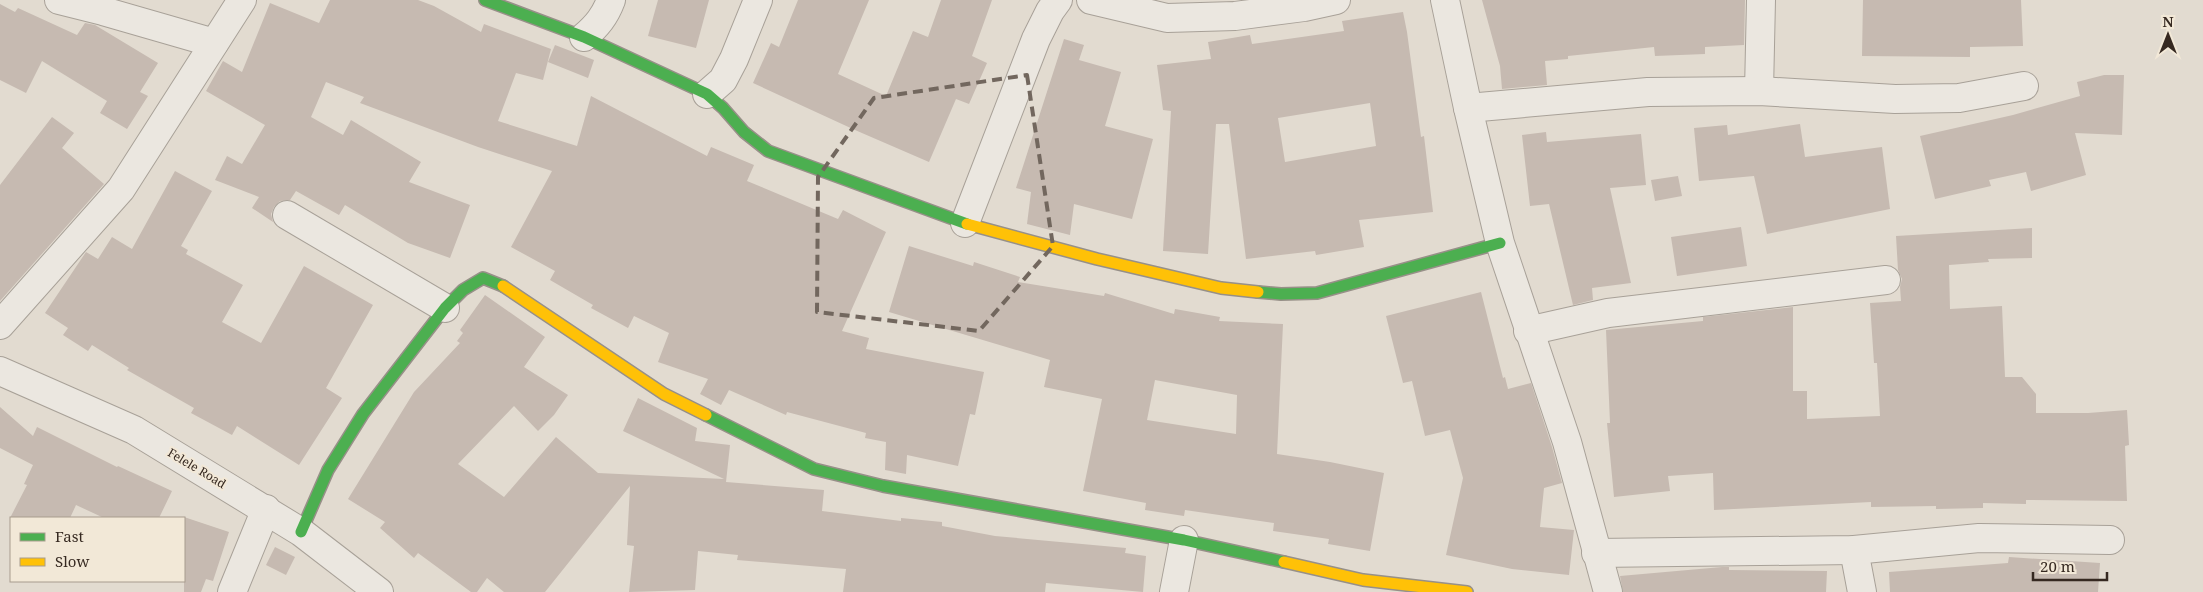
<svg xmlns="http://www.w3.org/2000/svg" width="2203" height="592" viewBox="0 0 2203 592" font-family="'Noto Serif',serif">
	<style>
		.building { fill: #c6bab1; fill-rule: evenodd }
		.lines { fill: none; stroke-linecap: round; stroke-linejoin: round }
		.street-casing { stroke: #a8a198; stroke-width: 30 }
		.fast-casing { stroke: #979088; stroke-width: 14 }
		.slow-casing { stroke: #979088; stroke-width: 14 }
		.street { stroke: #ebe7e0; stroke-width: 28 }
		.fast { stroke: #4caf50; stroke-width: 11 }
		.slow { stroke: #ffc107; stroke-width: 11 }
		.marked { fill: none; stroke: #72675e; stroke-width: 4; stroke-dasharray: 10 6; stroke-linejoin: round }
		.labels { text-anchor: middle; dominant-baseline: central; stroke-width: 4; stroke-linejoin: round; paint-order: stroke }
		.street-label { font-size: 12px; fill: #362921; stroke: #f2e8d7 }
	</style>
	<rect width="100%" height="100%" fill="#e2dbd0"/>
	<g class="building">
		<polygon points="330,0 418,0 434,6 481,32 484,24 551,49 543,80 516,73 498,121 577,146 591,96 707,156 711,147 754,165 747,181 838,219 843,210 886,232 842,331 869,338 866,349 984,372 975,415 970,414 958,466 907,455 906,474 885,470 886,442 865,438 866,433 787,412 786,415 729,390 721,405 700,394 708,379 658,362 669,333 634,316 628,328 591,308 593,305 550,280 555,271 511,247 552,171 478,147 360,103 364,97 326,82 311,117 343,135 351,120 421,162 409,182 470,205 450,258 408,243 345,205 339,215 296,191 290,200 280,201 274,207 271,214 273,222 252,208 259,197 215,180 227,156 242,164 265,125 206,91 223,61 242,72 270,3 319,23"/>
		<polygon points="658,0 709,0 696,48 648,36"/>
		<polygon points="798,0 869,0 838,74 886,96 913,31 928,37 941,0 992,0 972,56 987,63 969,104 956,99 929,162 855,130 753,83 771,43 779,47"/>
		<polygon points="1482,0 1745,0 1744,45 1705,47 1705,54 1655,56 1654,47 1568,56 1568,59 1545,61 1547,85 1502,89 1500,66"/>
		<polygon points="1863,0 2021,0 2023,46 1970,47 1970,57 1862,56"/>
		<polygon points="0,4 15,12 18,8 77,35 85,23 95,25 158,63 140,92 148,96 127,129 100,113 107,101 42,61 26,93 0,80"/>
		<path d="M1403 12 1407 32 1421 137 1424 136 1433 212 1359 220 1364 247 1316 255 1315 251 1246 259 1229 124H1216L1208 254 1163 251 1171 111 1163 110 1157 65 1211 59 1208 42 1250 35 1252 44 1344 31 1342 21ZM1370 103 1376 146 1285 162 1278 118Z"/>
		<polygon points="1064,39 1084,45 1079,60 1121,72 1105,126 1153,139 1132,219 1074,204 1070,235 1027,224 1031,192 1016,188"/>
		<polygon points="555,45 594,60 588,78 548,62"/>
		<polygon points="2104,75 2124,75 2122,135 2075,133 2086,175 2031,191 2026,172 1989,180 1991,186 1935,199 1920,136 2013,115 2080,96 2077,82"/>
		<polygon points="52,117 74,133 62,148 104,184 0,301 0,185"/>
		<polygon points="1800,124 1805,157 1882,147 1890,209 1767,234 1754,176 1699,181 1694,128 1727,125 1728,135"/>
		<polygon points="1546,132 1547,142 1641,134 1646,185 1610,188 1631,283 1592,288 1593,300 1573,305 1549,204 1530,206 1522,135"/>
		<polygon points="175,171 212,191 181,246 188,250 186,254 243,285 222,322 261,343 304,266 373,305 326,388 342,398 299,465 237,426 232,435 191,413 194,408 127,370 129,368 92,345 88,351 63,335 68,328 45,313 86,252 98,259 112,237 132,249"/>
		<polygon points="1678,176 1682,196 1655,201 1651,180"/>
		<polygon points="1741,227 1747,266 1677,276 1671,237"/>
		<polygon points="2032,228 2032,258 1988,259 1989,262 1949,265 1950,309 2002,306 2005,377 2022,377 2036,394 2036,413 2088,413 2127,410 2129,445 2125,446 2127,501 2026,500 2026,504 1983,503 1983,508 1936,509 1936,506 1871,507 1871,502 1714,510 1713,473 1668,476 1670,491 1614,497 1607,423 1610,423 1606,330 1703,321 1703,317 1793,307 1793,391 1807,391 1807,419 1880,416 1877,363 1874,363 1870,303 1901,301 1900,287 1902,279 1898,270 1896,236"/>
		<path d="M909 246 973 266 974 262 1020 277 1018 282 1104 296 1105 293 1174 314 1175 309 1220 317 1219 321 1283 324 1277 454 1330 462 1384 473 1370 551 1328 544 1329 539 1273 531 1274 523 1185 510 1184 516 1145 510 1146 503 1083 491 1102 399 1044 387 1050 360 889 312ZM1155 380 1237 395 1236 434 1147 420Z"/>
		<polygon points="1481,292 1503,378 1505,377 1508,389 1531,383 1552,447 1562,483 1544,488 1540,527 1574,530 1569,575 1512,569 1446,555 1463,478 1450,430 1425,436 1412,381 1403,383 1386,316"/>
		<polygon points="485,295 545,337 524,367 568,395 554,415 538,431 514,406 458,464 504,497 556,437 598,473 724,479 623,431 638,398 697,428 695,441 730,445 726,482 824,490 822,511 901,521 901,518 942,522 942,526 995,536 1126,548 1125,553 1146,556 1143,592 1046,583 1045,592 843,592 846,569 737,560 738,555 698,551 695,590 629,592 634,546 627,545 630,486 545,592 504,592 487,578 477,592 471,592 418,553 414,558 380,528 385,522 348,499 414,392 460,343 457,341 463,333 460,330"/>
		<polygon points="0,407 33,436 37,427 117,467 118,466 172,491 159,518 104,518 76,505 70,518 10,518 27,485 24,484 33,465 0,448"/>
		<polygon points="184,517 229,532 213,581 206,579 201,592 184,592"/>
		<polygon points="275,547 295,557 286,575 266,565"/>
		<polygon points="2009,557 2100,563 2098,592 1890,592 1889,572 2008,563"/>
		<polygon points="1722,567 1729,567 1729,570 1827,571 1826,592 1623,592 1620,576"/>
	</g>
	<g class="lines">
		<defs>
			<g id="street">
				<polyline points="59,0 103,11 214,43"/>
				<polyline points="1091,0 1167,18 1235,16 1304,7 1336,0"/>
				<polyline points="1445,0 1468,108 1500,243 1567,442 1608,592"/>
				<path d="M584 37C597 26 605 16 611 0"/>
				<polyline points="1759,91 1761,0"/>
				<polyline points="707,94 723,80 734,59 758,0"/>
				<polyline points="1468,108 1648,92 1759,91 1895,99 1959,98 2024,86"/>
				<polyline points="287,215 445,308"/>
				<polyline points="965,223 1036,39 1050,11 1058,0"/>
				<polyline points="0,325 121,189 242,0"/>
				<polyline points="1528,331 1608,313 1886,280"/>
				<polyline points="0,371 134,430 301,532 379,592"/>
				<polyline points="1854,550 1862,592"/>
				<polyline points="1596,553 1854,550 1979,538 2110,540"/>
				<polyline points="232,592 266,509"/>
				<polyline points="1174,592 1184,540"/>
			</g>
			<g id="fast">
				<polyline points="485,0 584,37 707,94 723,108 744,132 768,151 967,224"/>
				<polyline points="1258,292 1281,294 1317,293 1500,243"/>
				<polyline points="706,415 814,469 883,486 1184,540 1284,562"/>
				<polyline points="301,532 328,470 363,414 445,308 463,290 483,278 503,286"/>
			</g>
			<g id="slow">
				<polyline points="967,224 1097,259 1221,288 1258,292"/>
				<polyline points="503,286 664,394 706,415"/>
				<polyline points="1284,562 1363,580 1467,592"/>
			</g>
		</defs>
		<use href="#street" class="street-casing"/>
		<use href="#fast" class="fast-casing"/>
		<use href="#slow" class="slow-casing"/>
		<use href="#street" class="street"/>
		<use href="#fast" class="fast"/>
		<use href="#slow" class="slow"/>
	</g>
	<path class="marked" d="M1027 75 1053 246 979 331 817 312 818 177 874 98Z"/>
	<g class="labels">
		<g class="street-label">
			<text transform="translate(197 468) rotate(31)">Felele Road</text>
		</g>
	</g>
	<rect x="10" y="517" width="175" height="65" fill="#f2e8d7" stroke="#a79c8e"/>
	<rect x="20" y="533" width="25" height="8" fill="#4caf50" stroke="#a79c8e"/>
	<text x="55" y="542" font-size="15" fill="#362921">Fast</text>
	<rect x="20" y="558" width="25" height="8" fill="#ffc107" stroke="#a79c8e"/>
	<text x="55" y="567" font-size="15" fill="#362921">Slow</text>
	<g transform="translate(2168 35)" stroke="#f2e8d7" stroke-width="4" paint-order="stroke">
	<path d="M0-4L9 19L0 12L-9 19Z" fill="#362921"/>
	<text y="-8" font-size="14" font-weight="bold" text-anchor="middle" fill="#362921">N</text>
	</g>
	<path d="M2033 572v8h74v-8" fill="none" stroke="#362921" stroke-width="2.5"/>
	<text x="2040" y="572" font-size="15" fill="#362921" stroke="#f2e8d7" stroke-width="4" paint-order="stroke">20 m</text>
</svg>
